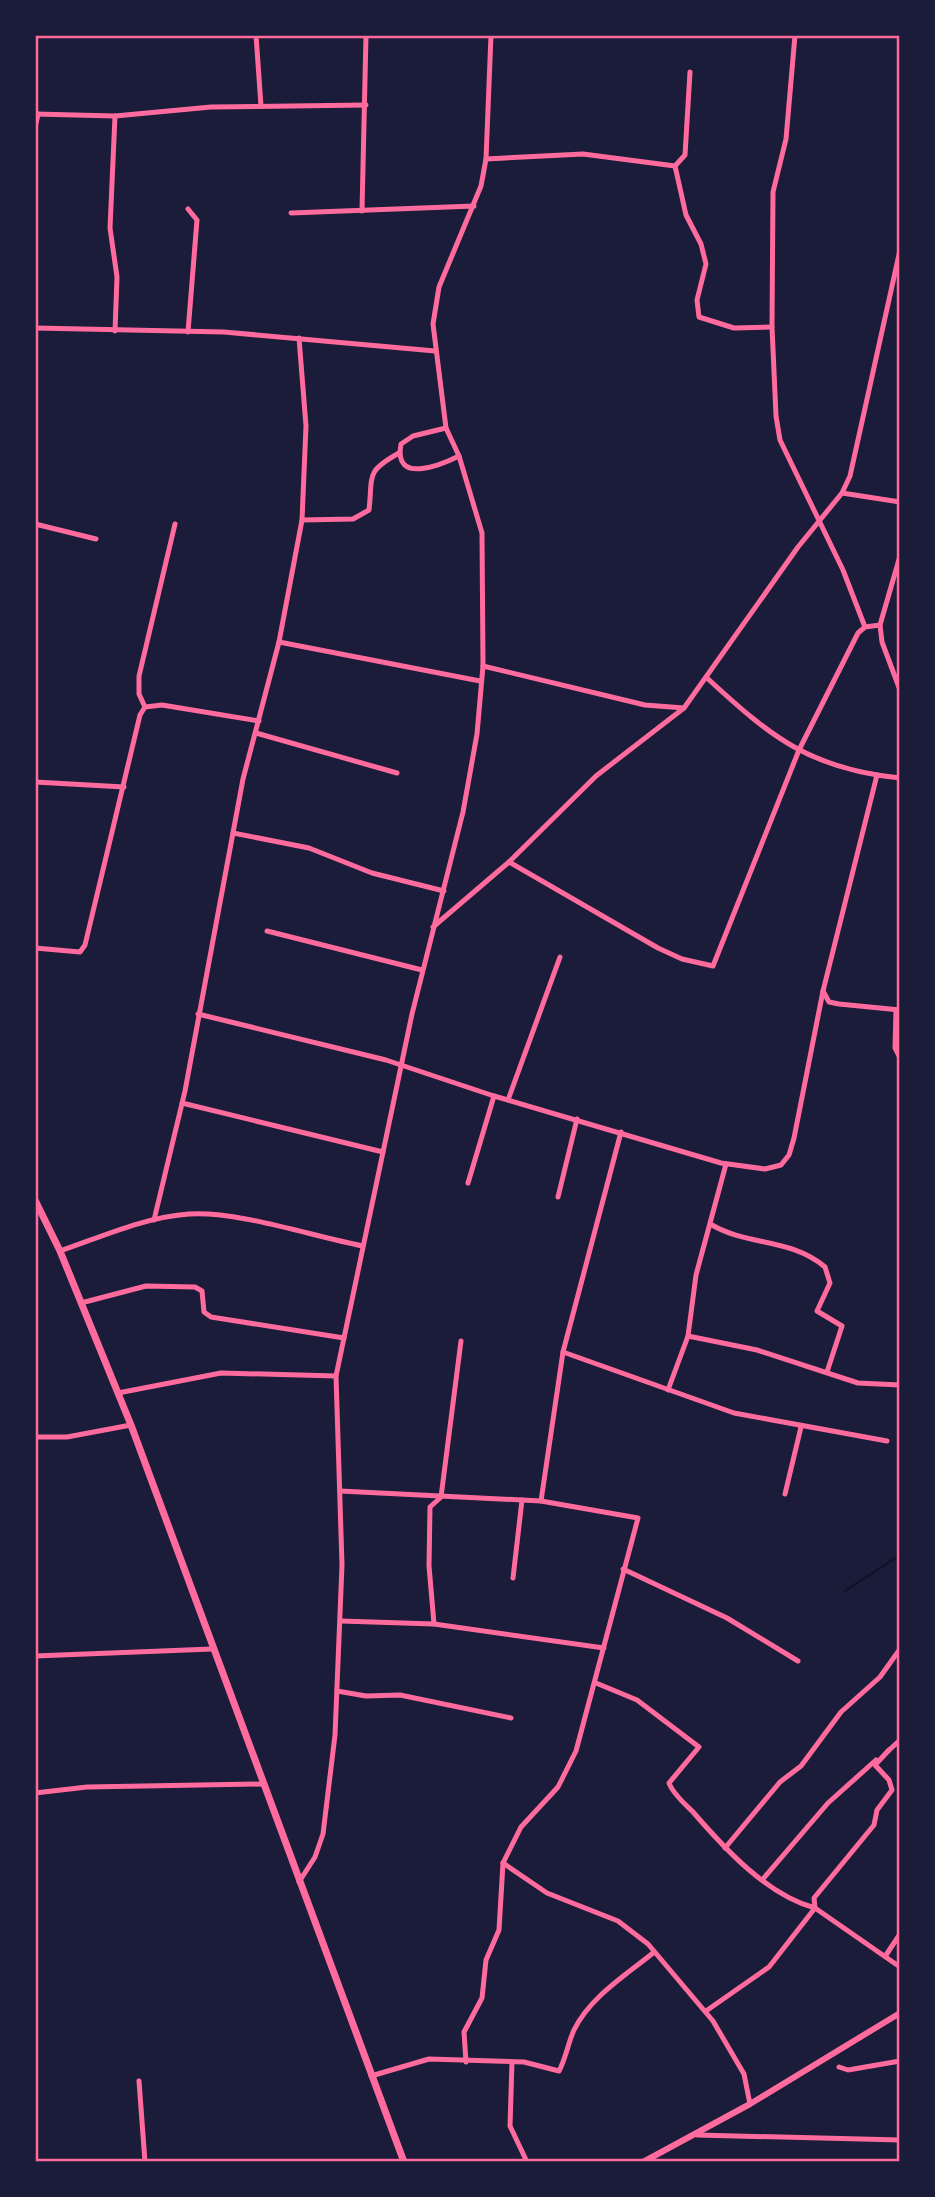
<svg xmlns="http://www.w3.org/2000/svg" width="935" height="2197" viewBox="0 0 935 2197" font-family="Montserrat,sans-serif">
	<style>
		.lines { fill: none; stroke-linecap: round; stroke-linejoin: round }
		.stream { stroke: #12122b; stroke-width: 2.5 }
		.minor { stroke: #ff6b9d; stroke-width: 5 }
		.tertiary { stroke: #ff6b9d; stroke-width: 6 }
		.secondary { stroke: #ff6b9d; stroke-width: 7 }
		.neatline { fill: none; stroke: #ff6b9d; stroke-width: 2.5 }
	</style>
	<rect width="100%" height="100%" fill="#1b1b3a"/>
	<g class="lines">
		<polyline class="stream" points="845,1591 900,1555"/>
		<g class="minor">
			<polyline points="256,35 261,106"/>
			<polyline points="795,35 786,139 773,192 772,327 776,416 780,440 843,570 865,627"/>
			<polyline points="35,114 115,116 211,107 366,105"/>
			<polyline points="35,128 38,114"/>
			<polyline points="486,159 583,154 675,166 685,155 690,72"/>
			<polyline points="675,166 686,215 701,244 706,264 697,300 699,317 734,328 772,327"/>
			<polyline points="188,209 197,220 188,332"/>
			<polyline points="362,211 366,35"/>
			<polyline points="291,213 474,206"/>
			<polyline points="35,328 224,332 435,351"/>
			<polyline points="115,331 117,277 110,228 115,116"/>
			<path d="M446 428 413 436 401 444C393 485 441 465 459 456"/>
			<polyline points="842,493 900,502"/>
			<path d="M302 520 353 519 369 510C373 475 365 472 399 453"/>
			<polyline points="35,524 96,539"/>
			<polyline points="900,556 880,625 882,642 900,690"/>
			<polyline points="279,642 480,681"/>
			<polyline points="483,666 645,705 684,708"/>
			<path d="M707 678C771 737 810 769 900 778"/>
			<polyline points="145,707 139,694 139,676 175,524"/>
			<polyline points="256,733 397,773"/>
			<polyline points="35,782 124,787"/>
			<polyline points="233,833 309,848 372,873 444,891"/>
			<polyline points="509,862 658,948 682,959 713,966 799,750 858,633 865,627 880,625"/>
			<polyline points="433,927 509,862 596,776 684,708 798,547 842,493 850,476 900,250"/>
			<polyline points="267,931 422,970"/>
			<polyline points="35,948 80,952 85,945 140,715 145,707 162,705 259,721"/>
			<polyline points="823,991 829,1002 839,1004 900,1010"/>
			<polyline points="896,1010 895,1048 900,1058"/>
			<polyline points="198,1014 386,1060 494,1096 721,1163 765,1169 781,1165 789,1155 794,1138 823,991 877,775"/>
			<polyline points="508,1100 560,957"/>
			<polyline points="182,1103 383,1152"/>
			<polyline points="468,1183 494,1096"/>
			<polyline points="558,1197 577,1119"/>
			<polyline points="154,1220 185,1091 243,779 279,642 302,520 306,426 299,338"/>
			<path d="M712 1225C748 1246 791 1238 825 1267L830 1283 817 1311 842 1326 827 1372"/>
			<path d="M60 1251C101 1237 145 1217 189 1214 239 1211 311 1236 363 1246"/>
			<polyline points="81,1303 146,1286 195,1287 202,1291 204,1312 211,1317 344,1338"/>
			<polyline points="688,1336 757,1350 858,1383 900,1385"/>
			<polyline points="563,1352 734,1413 887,1441"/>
			<polyline points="668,1390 688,1336 696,1275 726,1164"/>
			<polyline points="118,1393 221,1373 336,1376"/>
			<polyline points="35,1437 67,1437 131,1425"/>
			<polyline points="340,1491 541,1501 638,1518 576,1751 558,1787 521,1827 503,1863 499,1930 486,1960 482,1998 464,2032 466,2062"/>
			<polyline points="785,1494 801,1427"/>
			<polyline points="541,1501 563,1352 621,1132"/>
			<polyline points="623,1569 727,1618 798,1661"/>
			<polyline points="513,1578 522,1500"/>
			<polyline points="341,1621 434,1624 604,1648"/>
			<polyline points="434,1624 429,1566 430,1507 441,1497 461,1341"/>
			<polyline points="35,1656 212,1649"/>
			<path d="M596 1683 637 1700 699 1747 669 1783C673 1794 685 1804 693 1812 725 1849 767 1895 815 1908L900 1967"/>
			<polyline points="337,1691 366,1696 400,1695 511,1718"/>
			<polyline points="887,1752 900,1740"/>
			<polyline points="35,1793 87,1787 262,1784"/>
			<polyline points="725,1848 780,1782 801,1766 841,1712 880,1677 900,1649"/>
			<polyline points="503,1863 547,1893 618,1921 648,1944 713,2021 744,2074 750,2104"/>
			<polyline points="763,1879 828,1803 876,1760"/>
			<polyline points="299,1882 315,1857 323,1834 335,1735 342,1565 336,1376 412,1014 463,812 477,734 483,666 482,533 459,456 446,428 433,324 439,287 481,186 486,159 491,35"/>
			<polyline points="886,1955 900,1934"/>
			<polyline points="706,2011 769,1967 815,1908 814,1898 874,1825 877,1810 892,1790 889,1780 875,1765 889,1750"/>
			<polyline points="512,2062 510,2126 527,2162"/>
			<polyline points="839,2067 848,2070 900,2061"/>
			<path d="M371 2076 429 2059 524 2062 559 2071C566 2058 568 2043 574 2030 590 1997 626 1975 653 1953"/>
			<polyline points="139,2081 145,2162"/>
			<polyline points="697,2135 900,2140"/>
		</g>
		<polyline class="tertiary" points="643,2162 750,2104 900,2013"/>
		<polyline class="secondary" points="35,1200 60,1251 131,1425 404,2162"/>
	</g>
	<rect width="935" height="2197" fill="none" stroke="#1b1b3a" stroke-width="74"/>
	<rect x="37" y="37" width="861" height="2123" class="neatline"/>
</svg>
